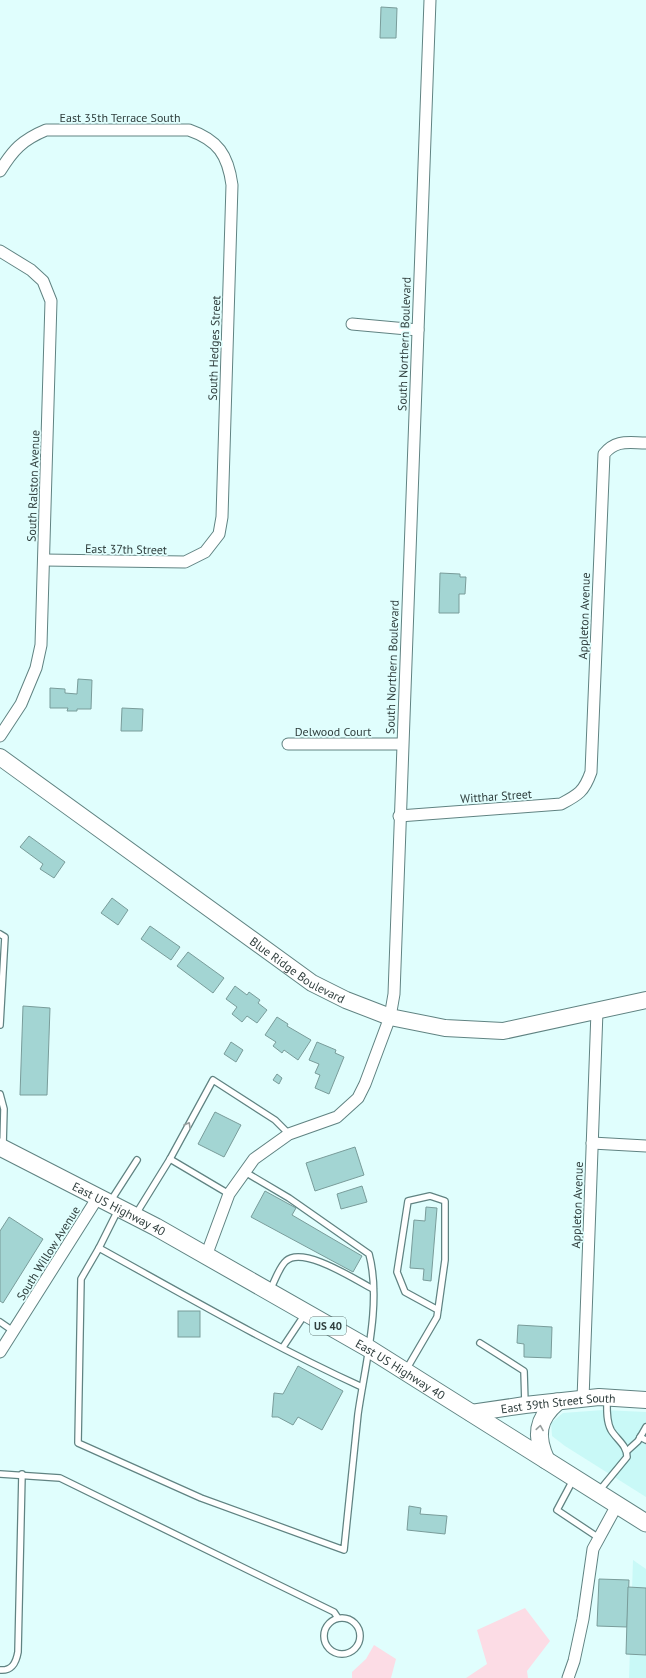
<svg xmlns="http://www.w3.org/2000/svg" width="646" height="1678" viewBox="0 0 646 1678" font-family="'PT Sans',sans-serif">
	<style>
		.built { fill: #c9f9f7 }
		.green { fill: #fcdce5 }
		.building { fill: #a3d5d3; stroke: #799c9a }
		.lines { fill: none; stroke-linecap: round; stroke-linejoin: round }
		.lane-casing { stroke: #608382; stroke-width: 8 }
		.street-casing { stroke: #608382; stroke-width: 13 }
		.secondary-casing { stroke: #608382; stroke-width: 18 }
		.primary-casing { stroke: #608382; stroke-width: 19 }
		.lane { stroke: #fff; stroke-width: 5.5 }
		.street { stroke: #fff; stroke-width: 11 }
		.secondary { stroke: #fff; stroke-width: 16 }
		.primary { stroke: #fff; stroke-width: 17 }
		.oneway { stroke: #979e9e }
		.labels { text-anchor: middle; dominant-baseline: central; stroke-width: 3.5; stroke-linejoin: round; paint-order: stroke }
		.shield { fill: #e0fefd; stroke: #647877; stroke-width: 1 }
		.shield-label { font-size: 11px; font-weight: bold; fill: #2f3e3d }
		.street-label { font-size: 12px; fill: #2f3e3d; stroke: #e0fefd }
	</style>
	<rect width="100%" height="100%" fill="#e0fefd"/>
	<g class="built">
		<polygon points="603,1410 646,1412 646,1497 565,1446 552,1436 551,1423 563,1413"/>
		<polygon points="633,1560 646,1569 646,1678 629,1678"/>
	</g>
	<g class="green">
		<polygon points="525,1608 550,1641 527,1671 528,1678 466,1678 487,1664 477,1630"/>
		<polygon points="374,1645 396,1659 391,1678 352,1678 352,1672 366,1659"/>
	</g>
	<g class="building">
		<polygon points="381,7 397,8 396,38 380,38"/>
		<polygon points="440,573 460,574 460,577 466,577 465,594 459,594 459,613 439,613"/>
		<polygon points="78,679 92,680 91,709 77,709 77,711 67,711 68,708 50,708 50,688 65,689 65,693 77,694"/>
		<polygon points="122,708 143,709 142,731 121,731"/>
		<polygon points="29,836 65,862 54,878 40,869 43,864 20,847"/>
		<polygon points="112,898 128,910 118,925 101,913"/>
		<polygon points="150,926 180,947 171,960 141,939"/>
		<polygon points="188,952 224,978 213,993 177,966"/>
		<polygon points="235,986 247,995 249,992 260,1000 258,1003 267,1010 257,1023 247,1016 242,1022 232,1014 237,1007 226,999"/>
		<polygon points="23,1006 50,1008 47,1095 20,1095"/>
		<polygon points="277,1017 288,1024 287,1026 311,1040 298,1060 284,1050 282,1053 273,1046 276,1042 265,1035"/>
		<polygon points="231,1042 243,1050 236,1062 224,1054"/>
		<polygon points="317,1042 336,1050 335,1053 344,1057 329,1094 315,1088 320,1075 315,1073 319,1064 309,1060"/>
		<polygon points="277,1074 282,1078 279,1084 273,1080"/>
		<polygon points="215,1112 241,1125 224,1157 198,1144"/>
		<polygon points="355,1147 364,1175 315,1191 306,1163"/>
		<polygon points="362,1186 367,1202 341,1209 337,1194"/>
		<polygon points="265,1191 296,1208 292,1215 362,1256 353,1272 251,1217"/>
		<polygon points="426,1207 437,1208 431,1281 423,1280 424,1269 410,1268 414,1220 425,1221"/>
		<polygon points="9,1217 43,1239 3,1303 0,1301 0,1231"/>
		<rect x="178" y="1311" width="22" height="26"/>
		<polygon points="518,1325 552,1327 551,1358 524,1357 524,1344 517,1343"/>
		<polygon points="298,1366 343,1391 322,1430 298,1417 293,1425 278,1417 272,1417 274,1393 283,1394"/>
		<polygon points="409,1506 421,1508 420,1514 447,1516 445,1534 407,1530"/>
		<polygon points="599,1579 629,1580 627,1627 597,1626"/>
		<polygon points="628,1587 646,1588 646,1655 626,1654"/>
	</g>
	<g class="lines">
		<defs>
			<g id="lane">
				<polyline points="0,934 5,937 0,1025"/>
				<polyline points="0,1094 4,1109 3,1146"/>
				<polyline points="170,1159 229,1194"/>
				<polyline points="110,1202 137,1160"/>
				<path d="M118 1210 99 1248 81 1279 78 1443 201 1498 344 1550C349 1505 353 1459 358 1414 365 1365 382 1302 369 1254L289 1198 245 1172"/>
				<polyline points="136,1214 170,1159 213,1080 275,1120 289,1134"/>
				<path d="M99 1248C186 1296 272 1346 362 1387"/>
				<path d="M270 1290C275 1281 279 1267 286 1261 303 1245 357 1281 373 1289"/>
				<polyline points="0,1322 13,1331"/>
				<polyline points="480,1343 524,1371 525,1404"/>
				<polyline points="283,1347 305,1314"/>
				<polyline points="406,1370 437,1317 438,1310 445,1260 445,1201 430,1196 408,1201 397,1272 405,1292 438,1310"/>
				<polyline points="640,1437 646,1440"/>
				<polyline points="627,1451 638,1441 646,1427"/>
				<polyline points="0,1474 60,1478 334,1612 338,1618"/>
				<polyline points="573,1480 557,1510 599,1538"/>
				<path d="M599 1491 627 1457C627 1445 617 1440 611 1430 606 1421 607 1408 607 1398"/>
				<circle cx="342" cy="1636" r="18"/>
				<path d="M0 1670C12 1671 16 1663 18 1652L22 1474"/>
			</g>
			<g id="street">
				<path d="M0 171C13 150 22 140 46 130H189C218 140 228 155 232 185L222 517 219 534 205 552 185 562 44 560"/>
				<polyline points="0,251 31,270 43,281 51,301 41,645 36,668 21,704 0,736"/>
				<polyline points="352,324 418,330"/>
				<polyline points="288,744 402,744"/>
				<path d="M399 816 561 804C578 795 584 792 591 772L604 454C616 439 629 443 646 443"/>
				<polyline points="592,1143 646,1146"/>
				<polyline points="206,1256 229,1194 254,1159 289,1134 337,1117 358,1098 365,1084 390,1017 394,994 430,0"/>
				<polyline points="0,1352 98,1197"/>
				<polyline points="583,1399 597,1011"/>
				<polyline points="568,1678 574,1661 583,1619 593,1549 617,1505"/>
			</g>
			<g id="secondary">
				<path id="s1" d="M0 757 312 983 346 1000 390 1017 445 1028 503 1031 646 1000"/>
				<path id="s2" d="M471 1413 525 1405 599 1397 646 1400"/>
			</g>
			<g id="primary">
				<path id="s3" d="M0 1147 156 1227 368 1348 646 1523"/>
				<path d="M546 1460C535 1436 537 1419 557 1402"/>
			</g>
		</defs>
		<use href="#lane" class="lane-casing"/>
		<use href="#street" class="street-casing"/>
		<use href="#secondary" class="secondary-casing"/>
		<use href="#primary" class="primary-casing"/>
		<use href="#lane" class="lane"/>
		<use href="#street" class="street"/>
		<use href="#secondary" class="secondary"/>
		<use href="#primary" class="primary"/>
	</g>
	<defs><path id="oneway-chevron" d="M-2-3.5L2.5 0L-2 3.5" fill="none" stroke-width="1.6" stroke-linecap="round" stroke-linejoin="round"/></defs>
	<g class="oneway">
		<use href="#oneway-chevron" transform="translate(188 1125) rotate(-61)"/>
		<use href="#oneway-chevron" transform="translate(540 1428) rotate(-81)"/>
	</g>
	<g class="labels">
		<rect class="shield" x="310" y="1317" width="36" height="18" rx="3"/>
		<g class="shield-label">
			<text x="328" y="1326">US 40</text>
		</g>
		<g class="street-label">
			<text x="120" y="117">East 35th Terrace South</text>
			<text transform="translate(404 344) rotate(-88)">South Northern Boulevard</text>
			<text transform="translate(214 348) rotate(-88)">South Hedges Street</text>
			<text transform="translate(33 486) rotate(-88)">South Ralston Avenue</text>
			<text transform="translate(126 549) rotate(1)">East 37th Street</text>
			<text transform="translate(584 616) rotate(-88)">Appleton Avenue</text>
			<text transform="translate(392 667) rotate(-88)">South Northern Boulevard</text>
			<text x="333" y="731">Delwood Court</text>
			<text transform="translate(496 796) rotate(-4)">Witthar Street</text>
			<text stroke="none"><textPath href="#s1" startOffset="366">Blue Ridge Boulevard</textPath></text>
			<text transform="translate(577 1205) rotate(-88)">Appleton Avenue</text>
			<text stroke="none"><textPath href="#s3" startOffset="134">East US Highway 40</textPath></text>
			<text transform="translate(48 1253) rotate(-58)">South Willow Avenue</text>
			<text stroke="none"><textPath href="#s3" startOffset="458">East US Highway 40</textPath></text>
			<text stroke="none"><textPath href="#s2" startOffset="88">East 39th Street South</textPath></text>
		</g>
	</g>
</svg>
